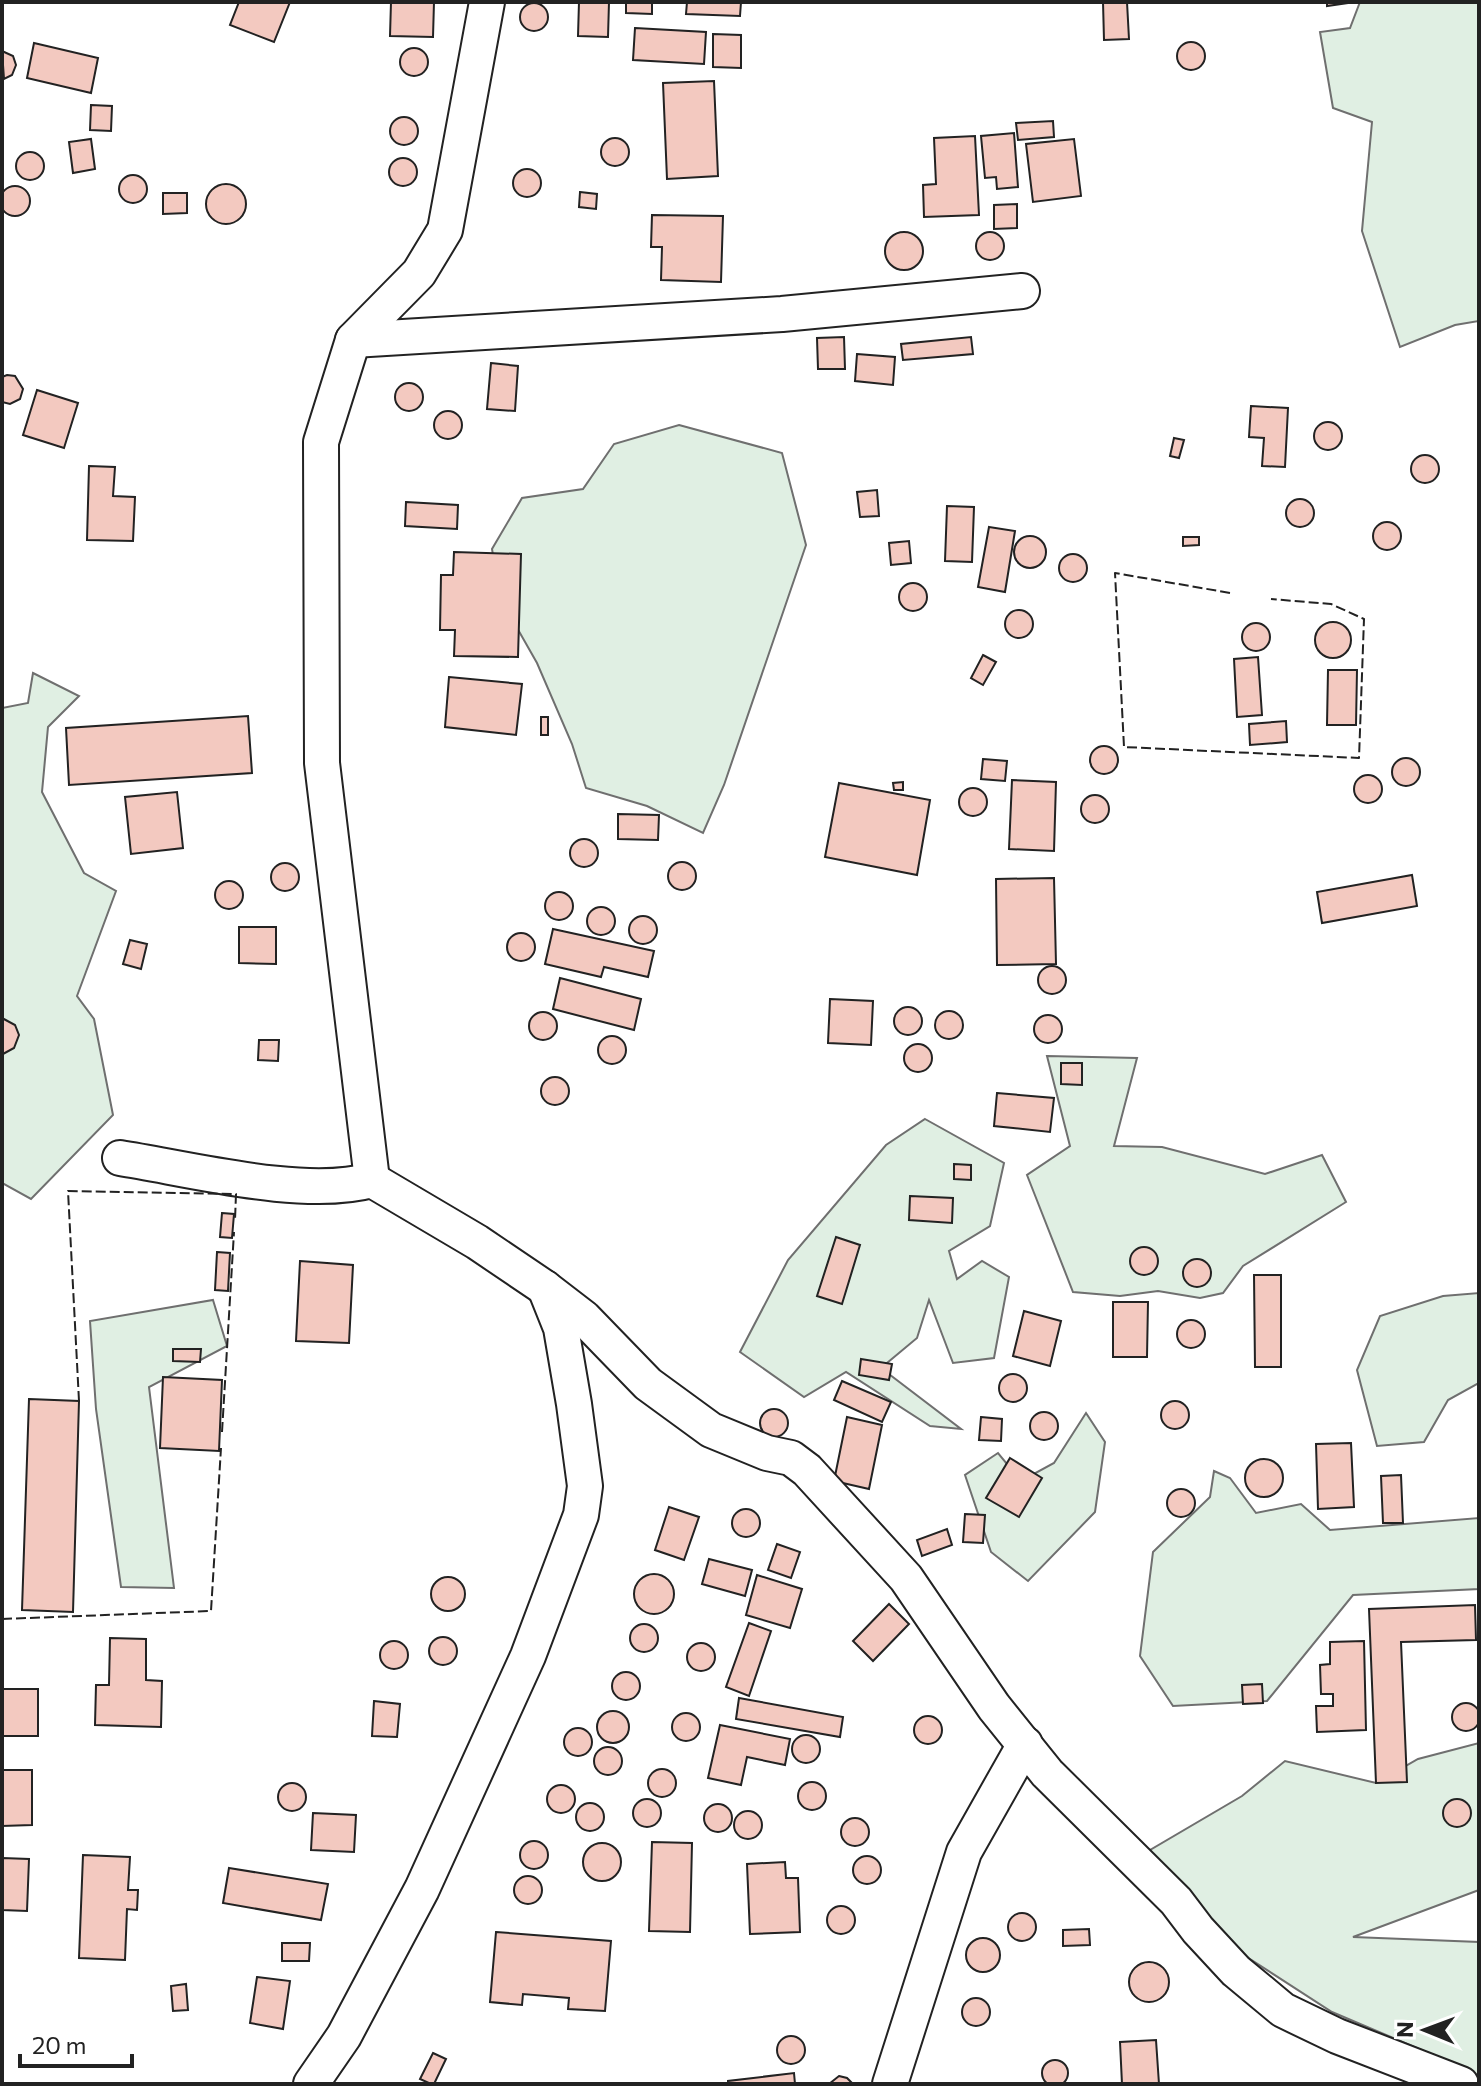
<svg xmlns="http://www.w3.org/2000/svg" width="1481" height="2086" viewBox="0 0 1481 2086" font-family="Commissioner,sans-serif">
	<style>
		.green { fill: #e0efe3; stroke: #6f6f6f; stroke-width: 2 }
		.building { fill: #f3c9c0; stroke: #222; stroke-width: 2 }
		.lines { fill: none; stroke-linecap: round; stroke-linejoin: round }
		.minor-casing { stroke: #222; stroke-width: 38 }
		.minor { stroke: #fff; stroke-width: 34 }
		.fence { stroke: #222; stroke-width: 2; stroke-dasharray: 10 4; stroke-linecap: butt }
	</style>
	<rect width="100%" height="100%" fill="#fff"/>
	<g class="green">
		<polygon points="1360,2 1479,2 1479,321 1455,325 1400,347 1362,231 1372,122 1333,108 1320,32 1350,28"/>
		<polygon points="679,425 782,453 806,545 724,785 703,833 647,806 586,788 572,744 537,663 500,598 492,549 522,498 583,489 614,444"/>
		<polygon points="33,673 79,696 48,727 42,792 84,873 116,891 77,996 94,1019 113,1115 31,1199 2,1183 2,708 28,703"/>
		<polygon points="1047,1056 1137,1058 1114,1146 1162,1147 1265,1174 1322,1155 1346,1202 1243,1266 1223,1293 1200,1298 1158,1291 1120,1296 1073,1292 1027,1175 1070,1146"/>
		<polygon points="925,1119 1004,1163 990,1226 949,1251 957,1279 982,1261 1009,1277 994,1358 953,1363 929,1300 917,1338 881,1368 961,1429 930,1426 846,1372 804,1397 740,1352 788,1260 886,1145"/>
		<polygon points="1479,1293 1479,1383 1448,1400 1424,1442 1377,1446 1357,1370 1380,1316 1443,1296"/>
		<polygon points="213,1300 227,1346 149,1387 174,1588 121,1587 96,1409 90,1321"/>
		<polygon points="1086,1413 1105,1442 1095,1512 1028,1581 991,1552 965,1475 998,1453 1021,1481 1054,1463"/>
		<polygon points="1214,1471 1230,1478 1256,1513 1301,1504 1330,1530 1479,1518 1479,1589 1353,1595 1267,1701 1173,1706 1140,1656 1153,1552 1210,1497"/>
		<polygon points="1479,1743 1479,1890 1353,1937 1479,1942 1479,2084 1438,2084 1457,2065 1332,2012 1222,1941 1145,1853 1242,1796 1285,1761 1376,1783 1418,1759"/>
	</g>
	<g class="building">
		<polygon points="239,2 290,2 274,42 230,25"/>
		<polygon points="391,2 434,2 433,37 390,36"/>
		<polygon points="579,2 609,2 608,37 578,36"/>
		<polygon points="626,2 652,2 652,14 626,13"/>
		<polygon points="687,2 741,2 740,16 686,14"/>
		<polygon points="1103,2 1127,2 1129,39 1104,40"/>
		<polygon points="1327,2 1355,2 1327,6"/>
		<circle cx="534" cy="17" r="14"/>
		<polygon points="635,28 706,32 704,64 633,60"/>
		<polygon points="713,34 741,35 741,68 713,67"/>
		<circle cx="1191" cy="56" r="14"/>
		<polygon points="34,43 98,58 91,93 27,78"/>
		<circle cx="414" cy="62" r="14"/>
		<polygon points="2,51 13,56 16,65 12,75 4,79"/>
		<polygon points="714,81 718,176 667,179 663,83"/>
		<polygon points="91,105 112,106 111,131 90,130"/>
		<circle cx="404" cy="131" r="14"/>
		<polygon points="1053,121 1054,137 1018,140 1016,123"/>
		<polygon points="1014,133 1018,187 997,189 996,177 985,178 981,136"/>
		<polygon points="975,136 979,215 924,217 923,185 936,184 934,138"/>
		<circle cx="615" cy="152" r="14"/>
		<polygon points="91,139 95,169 73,173 69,142"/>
		<polygon points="1074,139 1081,196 1033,202 1026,144"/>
		<circle cx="30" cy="166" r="14"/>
		<circle cx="403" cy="172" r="14"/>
		<circle cx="527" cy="183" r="14"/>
		<circle cx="133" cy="189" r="14"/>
		<circle cx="226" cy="204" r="20"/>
		<circle cx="15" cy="201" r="15"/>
		<polygon points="580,192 597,194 596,209 579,207"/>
		<polygon points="163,193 187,193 187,213 163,214"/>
		<polygon points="1017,204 1017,228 994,229 994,205"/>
		<polygon points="652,215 723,216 721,282 661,280 662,247 651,247"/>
		<circle cx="990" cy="246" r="14"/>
		<circle cx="904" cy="251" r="19"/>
		<polygon points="844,337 845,369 818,369 817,338"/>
		<polygon points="971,337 973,354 903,360 901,344"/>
		<polygon points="857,354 895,357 893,385 855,381"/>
		<polygon points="491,363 518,366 515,411 487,409"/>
		<polygon points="7,375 15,376 23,389 20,399 10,404 2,402 2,377"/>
		<circle cx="409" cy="397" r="14"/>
		<polygon points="37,390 78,403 64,448 23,435"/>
		<polygon points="1251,406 1288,408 1285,467 1262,466 1264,438 1249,437"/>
		<circle cx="448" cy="425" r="14"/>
		<circle cx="1328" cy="436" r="14"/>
		<polygon points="1174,438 1184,440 1179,458 1170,456"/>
		<circle cx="1425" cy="469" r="14"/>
		<polygon points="89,466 115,467 113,496 135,497 133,541 87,540"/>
		<polygon points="877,490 879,516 860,517 857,492"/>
		<circle cx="1300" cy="513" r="14"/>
		<polygon points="406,502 458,505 457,529 405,526"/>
		<polygon points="947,506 974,507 972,562 945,561"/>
		<circle cx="1387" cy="536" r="14"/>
		<polygon points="989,527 1015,531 1005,592 978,587"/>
		<circle cx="1030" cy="552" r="16"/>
		<polygon points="1183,537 1199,537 1199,545 1183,546"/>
		<polygon points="909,541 911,563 891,565 889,543"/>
		<polygon points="454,552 521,554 518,657 454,656 455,630 440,630 441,575 453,575"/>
		<circle cx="1073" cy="568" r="14"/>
		<circle cx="913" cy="597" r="14"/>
		<circle cx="1019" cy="624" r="14"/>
		<circle cx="1333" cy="640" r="18"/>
		<circle cx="1256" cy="637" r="14"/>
		<polygon points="983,655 996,662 983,685 971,678"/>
		<polygon points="1258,657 1262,715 1237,717 1234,659"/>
		<polygon points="1328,670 1357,670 1356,725 1327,725"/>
		<polygon points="449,677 522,684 516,735 445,727"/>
		<polygon points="248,716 252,773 69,785 66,728"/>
		<rect x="541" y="717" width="7" height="18"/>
		<polygon points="1286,721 1287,742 1250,745 1249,724"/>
		<circle cx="1104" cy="760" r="14"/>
		<circle cx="1406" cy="772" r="14"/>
		<polygon points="983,759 1007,761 1005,781 981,779"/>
		<circle cx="1368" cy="789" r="14"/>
		<polygon points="1012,780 1056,782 1054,851 1009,849"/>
		<polygon points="903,782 903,790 894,790 893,783"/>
		<polygon points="839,783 930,800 917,875 825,857"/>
		<circle cx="973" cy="802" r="14"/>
		<polygon points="177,792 183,848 131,854 125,797"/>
		<circle cx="1095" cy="809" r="14"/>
		<polygon points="618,814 659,815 658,840 618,839"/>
		<circle cx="584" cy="853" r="14"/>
		<circle cx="682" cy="876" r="14"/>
		<circle cx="285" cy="877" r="14"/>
		<polygon points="1412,875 1417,906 1322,923 1317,892"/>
		<polygon points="1054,878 1056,964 997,965 996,879"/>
		<circle cx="229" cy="895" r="14"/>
		<circle cx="559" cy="906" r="14"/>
		<circle cx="601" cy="921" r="14"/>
		<circle cx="643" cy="930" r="14"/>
		<polygon points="239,927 276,927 276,964 239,963"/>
		<polygon points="553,929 654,951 648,977 604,967 601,977 545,964"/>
		<circle cx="521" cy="947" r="14"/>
		<polygon points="130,940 147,944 141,969 123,964"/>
		<circle cx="1052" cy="980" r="14"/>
		<polygon points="560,978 641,999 634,1030 553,1009"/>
		<polygon points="830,999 873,1001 871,1045 828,1043"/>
		<circle cx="908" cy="1021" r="14"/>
		<circle cx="949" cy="1025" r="14"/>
		<circle cx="543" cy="1026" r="14"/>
		<circle cx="1048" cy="1029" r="14"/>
		<polygon points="2,1018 15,1025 19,1035 14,1048 3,1054"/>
		<circle cx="612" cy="1050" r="14"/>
		<polygon points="259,1040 279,1040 278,1061 258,1060"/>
		<circle cx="918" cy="1058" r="14"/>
		<polygon points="1061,1063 1082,1063 1082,1085 1061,1084"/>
		<circle cx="555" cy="1091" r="14"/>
		<polygon points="997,1093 1054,1098 1050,1132 994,1126"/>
		<polygon points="954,1164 971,1165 971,1180 954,1179"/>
		<polygon points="910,1196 953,1198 952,1223 909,1220"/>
		<polygon points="222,1213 234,1214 232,1238 220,1237"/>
		<polygon points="836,1237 860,1245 842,1304 817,1296"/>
		<circle cx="1144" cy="1261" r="14"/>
		<polygon points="217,1252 230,1253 228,1291 215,1290"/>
		<circle cx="1197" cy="1273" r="14"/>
		<polygon points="300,1261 353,1265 349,1343 296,1341"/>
		<polygon points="1254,1275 1281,1275 1281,1367 1255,1367"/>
		<polygon points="1113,1302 1148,1302 1147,1357 1113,1357"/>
		<polygon points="1024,1311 1061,1321 1050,1366 1013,1356"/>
		<circle cx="1191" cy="1334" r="14"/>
		<polygon points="173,1349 201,1349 200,1362 173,1361"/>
		<polygon points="861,1359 892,1364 889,1380 859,1375"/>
		<circle cx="1013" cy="1388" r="14"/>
		<polygon points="163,1377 222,1380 219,1451 160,1448"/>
		<polygon points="842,1381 891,1402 882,1422 834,1400"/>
		<polygon points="29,1399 79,1401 73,1612 22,1610"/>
		<circle cx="1175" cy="1415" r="14"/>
		<circle cx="774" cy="1423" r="14"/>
		<circle cx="1044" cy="1426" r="14"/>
		<polygon points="847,1417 882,1425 869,1489 834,1481"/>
		<polygon points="981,1417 1002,1419 1001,1441 979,1440"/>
		<polygon points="1351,1443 1354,1507 1318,1509 1316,1444"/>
		<polygon points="1010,1458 1042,1478 1019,1517 986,1498"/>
		<circle cx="1264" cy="1478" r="19"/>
		<polygon points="1401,1475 1403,1523 1383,1523 1381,1476"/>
		<circle cx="1181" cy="1503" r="14"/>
		<polygon points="669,1507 699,1517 684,1560 655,1550"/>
		<circle cx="746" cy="1523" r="14"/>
		<polygon points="965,1514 985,1515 983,1543 963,1542"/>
		<polygon points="947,1529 952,1545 922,1556 917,1540"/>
		<polygon points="777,1544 800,1552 791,1578 768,1570"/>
		<polygon points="709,1559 752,1570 745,1596 702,1584"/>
		<circle cx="654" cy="1594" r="20"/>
		<polygon points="757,1575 802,1589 790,1628 746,1615"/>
		<circle cx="448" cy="1594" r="17"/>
		<polygon points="889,1604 909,1624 873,1661 853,1641"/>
		<polygon points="1475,1605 1476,1640 1401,1642 1407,1782 1376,1783 1369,1609"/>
		<polygon points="749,1623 771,1631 749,1696 726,1687"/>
		<circle cx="644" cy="1638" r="14"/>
		<circle cx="443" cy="1651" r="14"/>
		<polygon points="110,1638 146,1639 146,1680 162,1681 161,1727 95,1725 96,1685 109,1685"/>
		<polygon points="1364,1641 1366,1730 1317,1732 1316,1706 1333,1706 1333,1694 1321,1694 1320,1665 1330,1664 1330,1642"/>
		<circle cx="394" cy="1655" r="14"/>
		<circle cx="701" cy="1657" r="14"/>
		<circle cx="626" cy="1686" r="14"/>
		<polygon points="1262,1684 1263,1703 1243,1704 1242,1685"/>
		<rect x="2" y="1689" width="36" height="47"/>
		<polygon points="739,1698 843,1717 840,1737 736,1719"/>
		<polygon points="374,1701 400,1704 397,1737 372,1736"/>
		<circle cx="1466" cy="1717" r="14"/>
		<circle cx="613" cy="1727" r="16"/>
		<circle cx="686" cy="1727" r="14"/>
		<circle cx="928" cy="1730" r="14"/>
		<polygon points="720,1725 790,1739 785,1765 747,1757 741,1785 708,1778"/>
		<circle cx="578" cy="1742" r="14"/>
		<circle cx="806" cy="1749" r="14"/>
		<circle cx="608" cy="1761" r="14"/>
		<circle cx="662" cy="1783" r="14"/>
		<polygon points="2,1770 32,1770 32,1825 2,1826"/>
		<circle cx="812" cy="1796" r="14"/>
		<circle cx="292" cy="1797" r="14"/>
		<circle cx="561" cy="1799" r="14"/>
		<circle cx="647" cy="1813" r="14"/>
		<circle cx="1457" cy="1813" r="14"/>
		<circle cx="590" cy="1817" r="14"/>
		<circle cx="718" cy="1818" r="14"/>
		<circle cx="748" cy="1825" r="14"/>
		<polygon points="313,1813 356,1815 354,1852 311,1850"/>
		<circle cx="855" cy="1832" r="14"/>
		<circle cx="534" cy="1855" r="14"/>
		<polygon points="652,1842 692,1843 690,1932 649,1931"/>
		<circle cx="602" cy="1862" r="19"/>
		<polygon points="83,1855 130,1857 128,1890 138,1890 137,1910 127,1909 125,1960 79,1958"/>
		<circle cx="867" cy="1870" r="14"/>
		<polygon points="2,1858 29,1859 27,1911 2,1910"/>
		<polygon points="785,1862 786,1878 798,1878 800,1932 750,1934 747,1864"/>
		<polygon points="229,1868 328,1884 321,1920 223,1903"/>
		<circle cx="528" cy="1890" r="14"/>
		<circle cx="841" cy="1920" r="14"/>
		<circle cx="1022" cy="1927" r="14"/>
		<polygon points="1089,1929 1090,1945 1063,1946 1063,1930"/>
		<polygon points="496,1932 611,1941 605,2011 568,2009 569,1998 523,1994 522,2005 490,2002"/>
		<circle cx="983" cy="1955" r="17"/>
		<polygon points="282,1943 310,1943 309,1961 282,1961"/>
		<circle cx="1149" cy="1982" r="20"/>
		<polygon points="257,1977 290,1981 283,2029 250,2023"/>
		<polygon points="186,1984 188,2010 173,2011 171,1986"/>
		<circle cx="976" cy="2012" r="14"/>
		<circle cx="791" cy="2050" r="14"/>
		<polygon points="1156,2040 1159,2084 1122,2084 1120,2042"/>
		<polygon points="433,2053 446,2059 434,2084 431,2084 420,2079"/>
		<circle cx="1055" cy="2073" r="13"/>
		<polygon points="794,2073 795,2084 728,2084 728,2081"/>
		<polygon points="839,2076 847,2078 853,2084 829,2084"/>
	</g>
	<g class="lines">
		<defs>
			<g id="minor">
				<polyline points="353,340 782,314 1022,291"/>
				<path d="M120 1158C190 1169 305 1199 372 1180L477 1242 545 1288 584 1318 648 1384 711 1430 767 1453 791 1458 807 1470 906 1578 994 1707 1047 1773 1176 1901 1198 1930 1236 1971 1283 2010 1337 2036 1461 2084"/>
				<polyline points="372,1180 322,763 321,442 353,340 419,273 445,230 487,2"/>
				<polyline points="311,2084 344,2036 422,1889 528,1656 581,1515 585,1486 574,1404 561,1328 545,1288"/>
				<polyline points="890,2084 964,1852 1025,1744"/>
			</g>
		</defs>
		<use href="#minor" class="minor-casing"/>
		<use href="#minor" class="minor"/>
		<g class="fence">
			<polyline points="1230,593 1115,573 1124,747 1359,758 1364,619 1331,604 1271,599"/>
			<polyline points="79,1401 68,1191 236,1194 235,1220"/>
			<polyline points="222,1432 234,1232"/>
			<polyline points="2,1619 211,1611 221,1448"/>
		</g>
	</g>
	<rect width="1481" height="2086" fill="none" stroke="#222222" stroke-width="8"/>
	<g transform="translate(1425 2030) rotate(271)" stroke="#ffffff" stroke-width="6" paint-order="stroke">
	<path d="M0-6L14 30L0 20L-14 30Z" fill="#222222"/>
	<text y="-12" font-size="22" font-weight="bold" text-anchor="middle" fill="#222222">N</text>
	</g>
	<path d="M20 2054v12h112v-12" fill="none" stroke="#222222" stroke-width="4"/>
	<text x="32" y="2054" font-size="24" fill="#222222" stroke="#ffffff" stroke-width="6" paint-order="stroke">20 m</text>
</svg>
